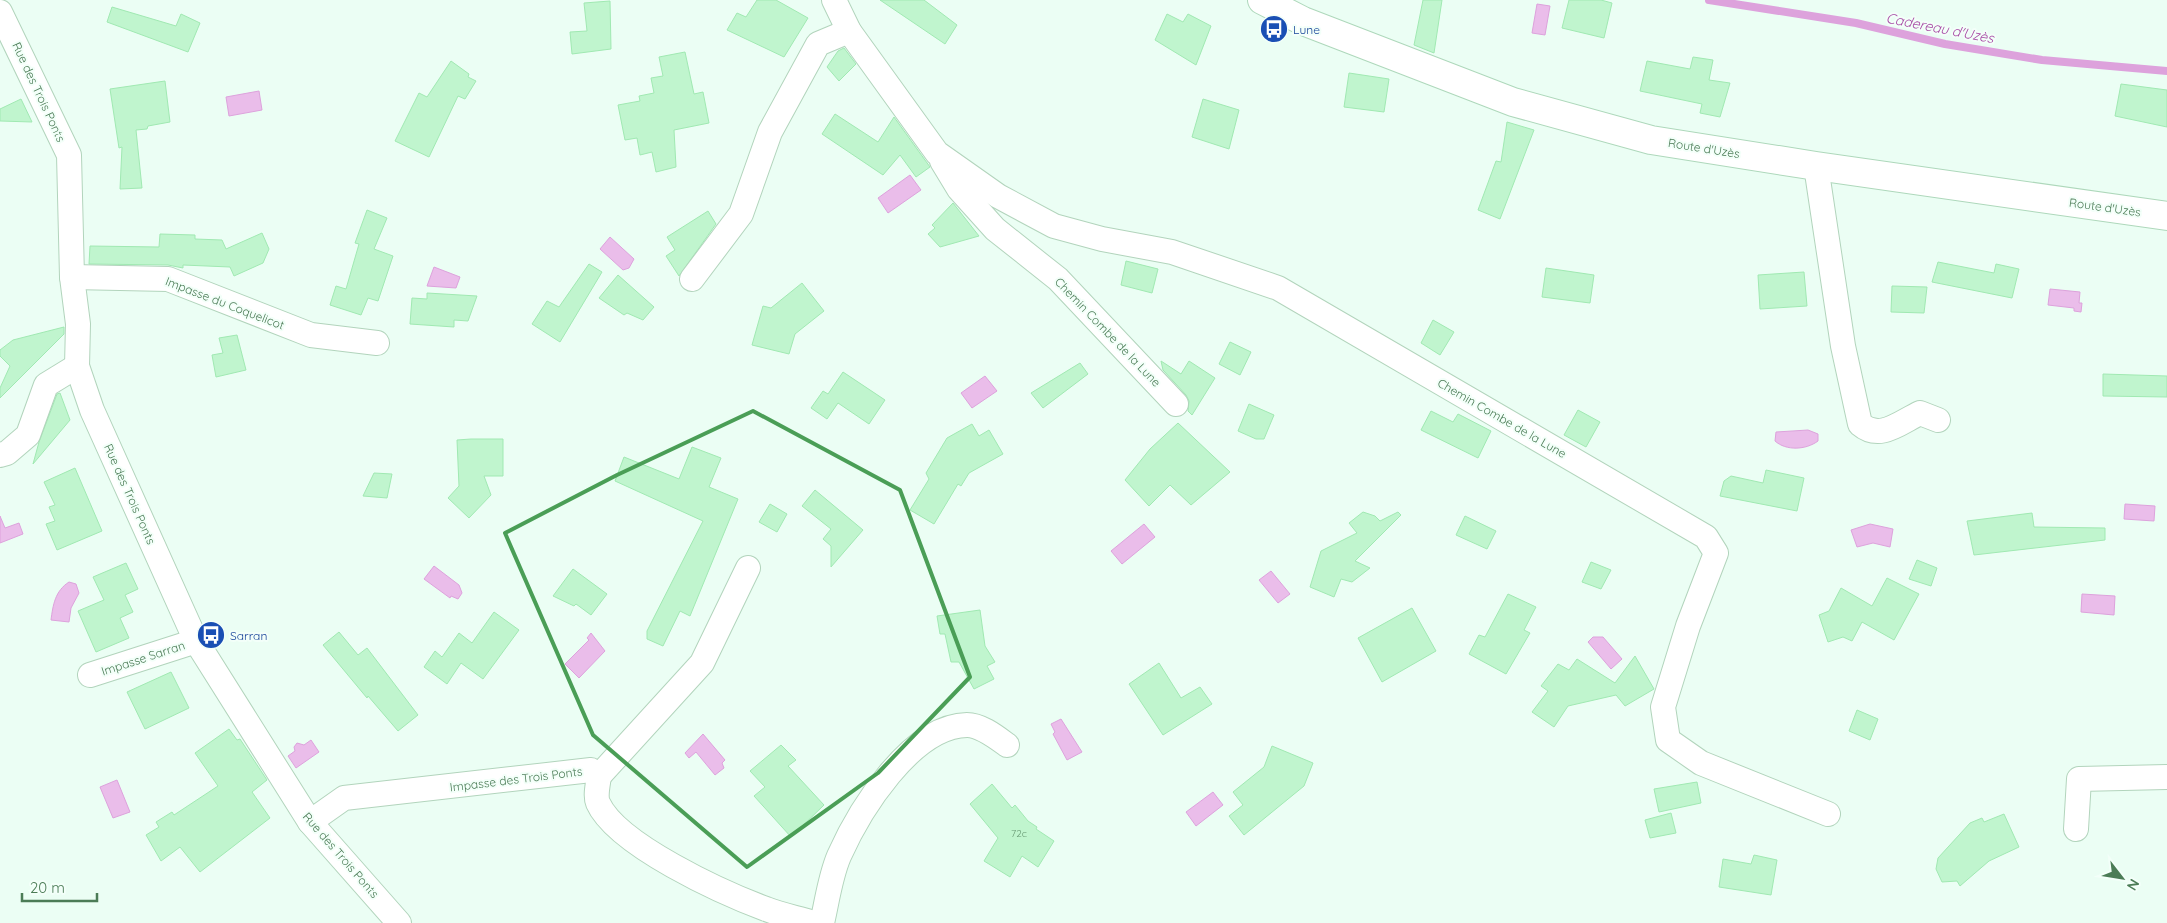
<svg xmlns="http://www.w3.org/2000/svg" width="2167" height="923" viewBox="0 0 2167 923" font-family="Quicksand,sans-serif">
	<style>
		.water { fill: #eabdea; stroke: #dda2dc }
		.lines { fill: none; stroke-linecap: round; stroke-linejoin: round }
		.stream { stroke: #dda2dc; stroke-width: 8 }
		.building { fill: #c0f5ce; stroke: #a0e9b2 }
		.street-casing { stroke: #b2d4bc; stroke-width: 26 }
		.secondary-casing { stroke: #aed8bb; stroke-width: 30 }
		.street { stroke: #fff; stroke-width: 24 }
		.secondary { stroke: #fff; stroke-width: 28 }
		.marked { fill: none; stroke: #4a9e56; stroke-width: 4; stroke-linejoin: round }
		.labels { text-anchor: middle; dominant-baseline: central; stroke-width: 4; stroke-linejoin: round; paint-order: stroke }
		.number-label { font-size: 10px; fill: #689a74 }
		.transit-label { font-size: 12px; fill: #164399; stroke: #f3fff9; text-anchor: start }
		.street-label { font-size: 12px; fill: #4b7c56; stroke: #f3fff9 }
		.water-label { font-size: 14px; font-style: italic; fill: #a74ba5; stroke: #f3fff9 }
	</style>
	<rect width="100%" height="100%" fill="#ebfef4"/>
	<g class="water">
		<polygon points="1537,4 1550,6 1545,35 1532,33"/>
		<polygon points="259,91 262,110 229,116 226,97"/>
		<polygon points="910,175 921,190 888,213 878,198"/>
		<polygon points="610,237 634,259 629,268 623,270 600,249"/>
		<polygon points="434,267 460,277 456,288 427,286"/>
		<polygon points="2050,289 2080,292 2079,303 2082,303 2081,312 2074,311 2074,308 2048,305"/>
		<polygon points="985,376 997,391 972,408 961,393"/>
		<path d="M1808 430 1818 434V441C1806 450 1786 451 1775 441L1776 432Z"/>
		<polygon points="2125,504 2155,506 2154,521 2124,519"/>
		<polygon points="0,516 5,528 19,523 23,534 0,543"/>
		<polygon points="1144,524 1155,537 1122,564 1111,551"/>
		<polygon points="1870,524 1893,529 1890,547 1873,543 1857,547 1851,530"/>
		<polygon points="434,566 459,585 462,593 458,599 451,596 450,598 424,579"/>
		<polygon points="1271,571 1290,594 1278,603 1259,580"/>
		<path d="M69 582 76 584 79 593 71 608 69 622 51 620C53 605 55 591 69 582Z"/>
		<polygon points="2082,594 2115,596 2114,615 2081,612"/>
		<polygon points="591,633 605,651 579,678 565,664 589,640 587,638"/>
		<polygon points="1593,637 1603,637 1622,659 1611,669 1588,642"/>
		<polygon points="1061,719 1082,752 1067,760 1053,734 1055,732 1051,724"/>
		<polygon points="703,734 725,760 722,763 724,768 715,775 696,752 689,758 685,753"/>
		<polygon points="311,740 319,752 296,768 288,756 295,751 294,747 297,743 304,745"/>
		<polygon points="117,780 130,812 113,818 100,787"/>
		<polygon points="1213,792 1223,805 1196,826 1186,812"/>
	</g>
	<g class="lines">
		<polyline class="stream" points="1709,0 1856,23 1945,44 2042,60 2167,71"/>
	</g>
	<g class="building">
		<polygon points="757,0 776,0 808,18 784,57 727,30 737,13 746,17"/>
		<polygon points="880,0 924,0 957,25 945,44"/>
		<polygon points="1423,0 1442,0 1434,53 1414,45"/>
		<polygon points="1569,0 1601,0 1612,3 1604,38 1562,28"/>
		<polygon points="610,1 611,49 572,54 570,32 587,31 584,3"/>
		<polygon points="112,7 176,26 181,14 200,23 188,52 107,22"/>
		<polygon points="1167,14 1183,22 1188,14 1211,26 1196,65 1155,40"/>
		<polygon points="844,48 856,64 839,81 827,67 838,51"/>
		<polygon points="685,52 694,94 703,92 709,123 674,130 676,167 656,172 652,152 640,155 637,138 625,140 618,105 640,101 639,96 654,93 651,78 663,76 659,57"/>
		<polygon points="1693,57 1713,60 1709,80 1730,83 1720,117 1700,113 1702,104 1640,91 1647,61 1690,69"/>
		<polygon points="451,61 469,74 468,77 476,81 465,99 458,96 429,157 395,141 419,93 427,97"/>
		<polygon points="1349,73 1389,79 1384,112 1344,107"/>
		<polygon points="165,81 170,122 148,126 147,129 136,130 142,188 120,189 122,147 119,148 110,89"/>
		<polygon points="2121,84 2167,90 2167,127 2115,116"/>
		<polygon points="21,99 32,122 0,121 0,109"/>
		<polygon points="1203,99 1239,110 1229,149 1192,137"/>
		<polygon points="835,114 878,142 894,117 930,167 916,177 900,155 883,175 822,134"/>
		<polygon points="1507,122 1534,130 1500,219 1478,210 1496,161 1501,162"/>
		<polygon points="953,203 979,236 940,247 928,234 935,228 932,225"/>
		<polygon points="367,210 387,218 374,249 393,256 378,301 368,298 361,315 330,305 336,286 346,289 359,244 355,243"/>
		<polygon points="708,211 716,224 679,276 666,256 675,250 667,237"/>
		<polygon points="262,233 269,249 263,263 234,276 230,267 183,265 183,268 168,265 89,264 90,246 159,247 160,234 195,235 195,239 222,240 226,249"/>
		<polygon points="1126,261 1158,269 1152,293 1121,285"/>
		<polygon points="1938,262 1994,273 1996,264 2019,269 2012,298 1932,282"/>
		<polygon points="589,264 602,272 560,342 532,324 547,301 559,307"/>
		<polygon points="1546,268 1594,275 1590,303 1542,297"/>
		<polygon points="1804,272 1807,306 1760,309 1758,275"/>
		<polygon points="618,275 654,307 643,320 627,313 624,315 599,298"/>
		<polygon points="802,283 824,311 795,334 789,354 752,345 763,306 771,308"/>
		<polygon points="1892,286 1927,287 1924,313 1891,312"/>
		<polygon points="427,293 477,296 468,321 454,320 454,327 410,324 412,298 427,299"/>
		<polygon points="1433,320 1454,332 1440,355 1421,343"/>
		<polygon points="64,327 64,334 0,398 0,388 10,366 0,356 0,350 13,340"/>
		<polygon points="237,335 246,370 216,377 212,355 223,353 219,338"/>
		<polygon points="1230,342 1251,352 1240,375 1219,364"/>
		<polygon points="1161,361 1181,374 1189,361 1215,378 1192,415 1188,411 1189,401 1186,395 1163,370"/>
		<polygon points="1080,363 1088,374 1043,408 1031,393"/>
		<polygon points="843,372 885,400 869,424 838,403 827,419 811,408 823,391 828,394"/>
		<polygon points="2103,374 2167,376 2167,397 2103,396"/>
		<polygon points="60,393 70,420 33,464 39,442 57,394"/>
		<polygon points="1249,404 1274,415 1264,439 1256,439 1238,431"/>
		<polygon points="1578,410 1600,422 1586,447 1564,435"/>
		<polygon points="1431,411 1453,422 1458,414 1491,431 1478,458 1421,430"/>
		<polygon points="1178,423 1230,472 1191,505 1170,485 1149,506 1125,480 1150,449"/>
		<polygon points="972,424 979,436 989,430 1003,454 969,473 961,486 958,484 934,524 910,510 929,479 926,473 947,438"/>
		<polygon points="471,439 503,439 503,476 484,476 491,495 469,518 448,498 459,486 457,440"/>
		<polygon points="692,447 721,458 709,487 738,499 690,616 680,611 663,646 647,639 647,631 703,521 615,481 624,457 679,479"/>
		<polygon points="75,468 102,531 57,550 46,524 55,521 49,507 55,505 44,482"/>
		<polygon points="1766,470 1804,478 1797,511 1720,496 1724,481 1731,476 1763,483"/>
		<polygon points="374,473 392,474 387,498 363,496"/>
		<polygon points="815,490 863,530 831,567 831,546 823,539 831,529 802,506"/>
		<polygon points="770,504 787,514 777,532 759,522"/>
		<polygon points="1363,512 1375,516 1380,521 1398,512 1401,515 1355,561 1370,568 1352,582 1341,579 1334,597 1310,587 1321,551 1357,533 1349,523"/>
		<polygon points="2032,513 2034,527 2105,528 2105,540 1974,555 1967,521"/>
		<polygon points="1465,516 1496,531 1487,549 1456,535"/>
		<polygon points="1917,560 1937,568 1931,586 1909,579"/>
		<polygon points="1591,562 1611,570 1601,589 1582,582"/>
		<polygon points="126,563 138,589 125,595 133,612 120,618 129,638 96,652 78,611 104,600 93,577"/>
		<polygon points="573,569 607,594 591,615 576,604 574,606 553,596"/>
		<polygon points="1887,578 1919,594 1894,640 1862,622 1852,641 1843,637 1828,642 1819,615 1829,611 1841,588 1872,606"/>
		<polygon points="1508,594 1536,607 1524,630 1530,633 1506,674 1469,654 1479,635 1485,637"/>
		<polygon points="1412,608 1436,651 1382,682 1358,638"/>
		<polygon points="980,610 985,646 995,662 987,666 994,679 974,689 959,662 951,662 945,634 940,634 937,616"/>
		<polygon points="494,612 519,630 483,679 461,663 447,684 424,667 435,651 442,657 459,633 472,643"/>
		<polygon points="339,632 358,655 367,648 418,715 398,731 368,696 367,698 323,645"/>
		<polygon points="1635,656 1654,689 1625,706 1616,695 1568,706 1554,727 1532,712 1548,691 1541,686 1558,664 1569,670 1577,659 1615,683"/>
		<polygon points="1159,663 1181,698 1200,687 1212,704 1163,735 1129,684"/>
		<polygon points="171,672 189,708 145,729 127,692"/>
		<polygon points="1857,710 1878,719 1870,740 1849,731"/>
		<polygon points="229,729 237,740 240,739 267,780 252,792 270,818 200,872 180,847 161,861 146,835 159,827 156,822 172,812 174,815 218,786 195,753"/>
		<polygon points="781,745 796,760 788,766 824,805 791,837 754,796 765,787 750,771"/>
		<polygon points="1272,746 1313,763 1304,786 1244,835 1229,816 1243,805 1233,792 1264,767"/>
		<polygon points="1697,782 1701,803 1659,812 1654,789"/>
		<polygon points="992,784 1012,808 1015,805 1028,821 1037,827 1036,829 1054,841 1038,867 1022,856 1010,877 984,861 998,838 970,804"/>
		<polygon points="1671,813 1676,833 1650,838 1645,820"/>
		<polygon points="2004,814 2019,847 1989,861 1960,886 1957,881 1942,882 1936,869 1938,858 1970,823 1982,818 1984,822"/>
		<polygon points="1754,855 1777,860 1771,895 1719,887 1723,859 1751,864"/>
	</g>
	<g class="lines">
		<defs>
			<g id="street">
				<polyline points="834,0 849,31 937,153 998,196 1054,226 1102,239 1172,252 1278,288 1706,537 1716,553 1688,626 1663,707 1668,740 1701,763 1828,814"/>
				<polyline points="0,12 69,155 72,277 78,324 77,366 92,410 196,641 310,822 399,923"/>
				<polyline points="942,161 959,189 995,229 1058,279 1176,404"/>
				<path d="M1816 166 1843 346 1860 424C1880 441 1899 423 1920 413L1938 420"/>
				<polyline points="72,277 168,279 311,335 377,343"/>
				<polyline points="692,279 741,214 770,132 818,44 849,31"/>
				<polyline points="0,455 7,453 28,435 46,385 77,366"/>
				<polyline points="90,675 196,641"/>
				<polyline points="599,776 702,663 748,568"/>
				<path d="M310 822 344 798 591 770 599 776C598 784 595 796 598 803 617 845 723 893 766 909 781 915 798 918 814 923"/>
				<polyline points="2076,829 2079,779 2167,777"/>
				<path d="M822 923C827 902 830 877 839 856 859 811 911 726 967 725 981 725 996 737 1007 745"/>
			</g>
			<polyline id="secondary" points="1262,0 1303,21 1513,102 1651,140 1816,166 2167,216"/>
		</defs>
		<use href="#street" class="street-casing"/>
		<use href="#secondary" class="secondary-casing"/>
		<use href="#street" class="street"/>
		<use href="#secondary" class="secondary"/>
	</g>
	<path class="marked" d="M753 411 900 490 970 677 878 773 747 867 593 735 505 533 617 475Z"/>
	<defs>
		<symbol id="bus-disc" viewBox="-11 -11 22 22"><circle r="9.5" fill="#1a4fb4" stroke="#f3fff9"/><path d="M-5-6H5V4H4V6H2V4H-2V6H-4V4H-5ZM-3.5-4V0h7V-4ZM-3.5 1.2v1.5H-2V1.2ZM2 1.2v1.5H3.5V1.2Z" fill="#fff"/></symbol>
	</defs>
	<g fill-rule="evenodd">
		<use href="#bus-disc" x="1258" y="13" width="32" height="32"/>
		<use href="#bus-disc" x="195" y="619" width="32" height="32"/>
	</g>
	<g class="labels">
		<g class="number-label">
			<text x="1019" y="833">72c</text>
		</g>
		<g class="transit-label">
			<text x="1293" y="29">Lune</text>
			<text x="230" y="635">Sarran</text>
		</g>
		<g class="street-label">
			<text transform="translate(39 92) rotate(65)">Rue des Trois Ponts</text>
			<text transform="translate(1704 148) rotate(9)">Route d'Uzès</text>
			<text transform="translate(2105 207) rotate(8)">Route d'Uzès</text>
			<text transform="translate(225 303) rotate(21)">Impasse du Coquelicot</text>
			<text transform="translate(1108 332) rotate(46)">Chemin Combe de la Lune</text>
			<text transform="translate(1502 418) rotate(30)">Chemin Combe de la Lune</text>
			<text transform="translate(130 494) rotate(66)">Rue des Trois Ponts</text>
			<text transform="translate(143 658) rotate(-18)">Impasse Sarran</text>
			<text transform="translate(516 779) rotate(-7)">Impasse des Trois Ponts</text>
			<text transform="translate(341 855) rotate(49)">Rue des Trois Ponts</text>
		</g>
		<g class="water-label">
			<text transform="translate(1940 28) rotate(11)">Cadereau d'Uzès</text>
		</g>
	</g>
	<g transform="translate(2122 878) rotate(121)" stroke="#f3fff9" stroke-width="4" paint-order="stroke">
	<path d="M0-4L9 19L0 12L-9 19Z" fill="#4b7c56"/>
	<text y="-8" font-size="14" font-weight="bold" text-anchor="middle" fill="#4b7c56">N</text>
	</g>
	<path d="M22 893v8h75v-8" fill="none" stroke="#4b7c56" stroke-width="2.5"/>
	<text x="30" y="893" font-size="15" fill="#4b7c56" stroke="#f3fff9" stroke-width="4" paint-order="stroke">20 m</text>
</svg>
